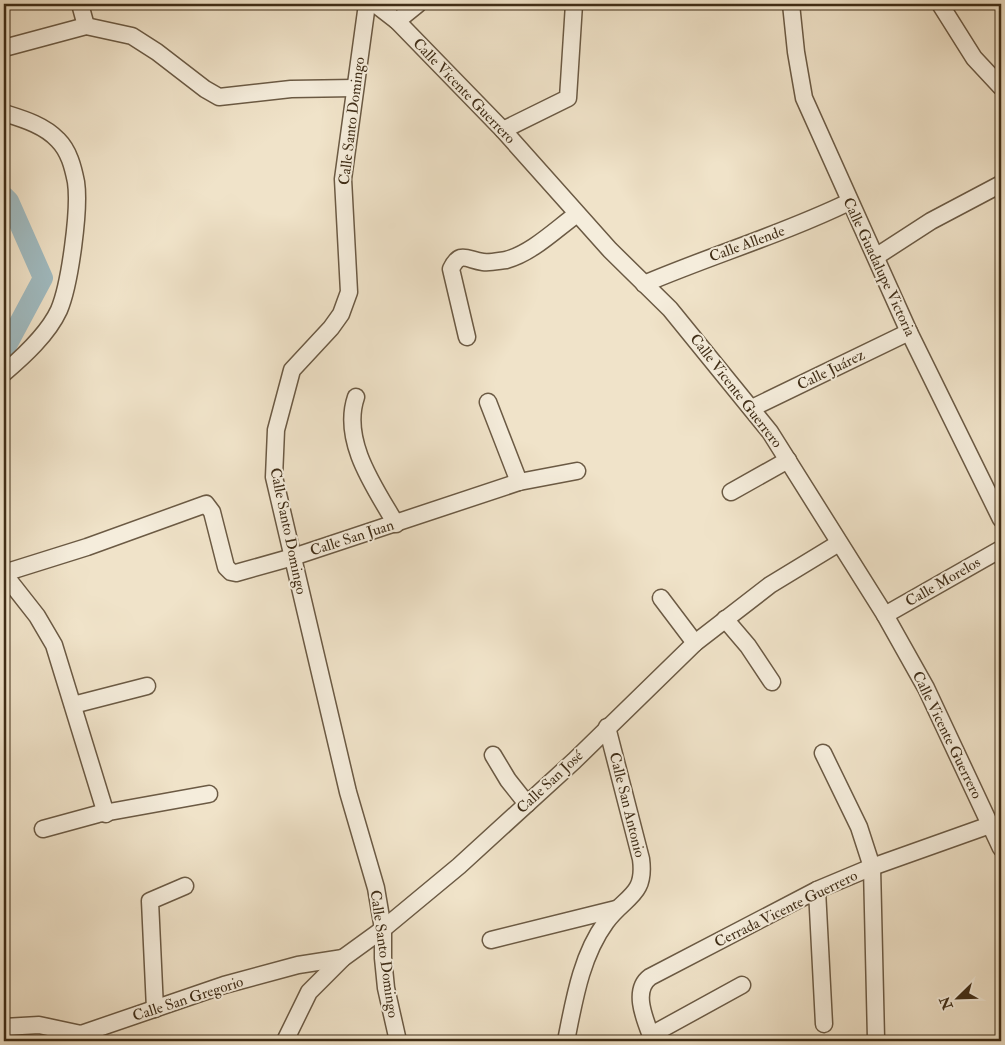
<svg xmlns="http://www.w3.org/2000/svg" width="1005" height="1045" viewBox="0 0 1005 1045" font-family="'IM FELL Double Pica',serif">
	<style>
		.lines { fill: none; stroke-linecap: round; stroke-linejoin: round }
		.river { stroke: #a0bbc1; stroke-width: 20 }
		.minor-casing { stroke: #6b5a44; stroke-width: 19 }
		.minor { stroke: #f5eddc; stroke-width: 16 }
		.labels { text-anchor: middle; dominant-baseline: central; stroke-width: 4; stroke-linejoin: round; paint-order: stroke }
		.street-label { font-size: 15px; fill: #3f2d17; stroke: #f5eddc }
	</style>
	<rect width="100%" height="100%" fill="#f0e3c9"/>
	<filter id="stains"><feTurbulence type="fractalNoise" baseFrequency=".004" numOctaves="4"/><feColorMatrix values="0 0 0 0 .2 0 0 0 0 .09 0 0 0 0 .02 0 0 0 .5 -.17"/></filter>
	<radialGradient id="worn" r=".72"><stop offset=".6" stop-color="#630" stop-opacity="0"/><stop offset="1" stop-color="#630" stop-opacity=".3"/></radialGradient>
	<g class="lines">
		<polyline class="river" points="4,196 9,201 43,278 4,351"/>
		<defs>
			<g id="minor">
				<polyline points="80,4 86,26"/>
				<polyline points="367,4 343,179 349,292 341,314 331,328 292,370 276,430 274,477 348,792 376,888 383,929 383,958 386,988 398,1041"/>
				<polyline points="375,4 397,21 503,130 610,250 670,309 770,432 885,615 926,688 1001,848"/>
				<polyline points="791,4 796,52 804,98 909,332 1001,519"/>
				<polyline points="940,4 974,58 1001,87"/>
				<polyline points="397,21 418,4"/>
				<polyline points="4,48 86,26 132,36 157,52 205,89 219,97 291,89 355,88"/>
				<path d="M4 113C23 119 44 125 58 140 69 151 73 167 76 182 80 209 70 284 59 310 48 334 24 356 4 373"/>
				<polyline points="503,130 568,98 574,4"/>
				<polyline points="877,256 931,221 1001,184"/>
				<path d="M644 284C712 255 783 234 849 202"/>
				<path d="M467 337 451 269C460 250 467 260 483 262 490 263 498 261 506 260 532 253 555 230 577 214"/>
				<path d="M356 397C341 441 375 488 396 524"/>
				<polyline points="488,402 519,482"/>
				<polyline points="752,408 909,332"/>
				<polyline points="731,492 788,460"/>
				<polyline points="4,573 87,547 206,504 212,512 226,567 231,572 236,573 293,557 519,482 577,471"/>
				<polyline points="4,574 37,616 54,645 106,814"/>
				<polyline points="661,598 695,643"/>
				<polyline points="885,615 1001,549"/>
				<polyline points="725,619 748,646 772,682"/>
				<polyline points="73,705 147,686"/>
				<polyline points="823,753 859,827 872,867 876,1039"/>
				<polyline points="493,755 508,780 527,804"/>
				<polyline points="43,829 98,814 209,794"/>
				<polyline points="817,890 824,1024"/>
				<polyline points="491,940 616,909"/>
				<polyline points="155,1009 150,901 185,886"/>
				<polyline points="4,1027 39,1025 81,1034 224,985 298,965 343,958"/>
				<polyline points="651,1035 742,985"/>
				<polyline points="285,1041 309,992 343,958 383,929 459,866 574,761 695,643 770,585 839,543"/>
				<path d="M566 1041C574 1001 581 956 606 922 625 896 646 896 641 859L607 727"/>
				<path d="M653 1041C646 1022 631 991 650 977L817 890 872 867 990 825"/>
			</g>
		</defs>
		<use href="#minor" class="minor-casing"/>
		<use href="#minor" class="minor"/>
	</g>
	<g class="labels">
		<g class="street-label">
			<text transform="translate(464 91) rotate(46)">Calle Vicente Guerrero</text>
			<text transform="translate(352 121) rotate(-83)">Calle Santo Domingo</text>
			<text transform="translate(747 244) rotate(-20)">Calle Allende</text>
			<text transform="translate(879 267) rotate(65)">Calle Guadalupe Victoria</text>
			<text transform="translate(831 370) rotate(-26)">Calle Juárez</text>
			<text transform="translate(736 391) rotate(52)">Calle Vicente Guerrero</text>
			<text transform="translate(288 531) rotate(78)">Calle Santo Domingo</text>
			<text transform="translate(352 538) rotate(-18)">Calle San Juan</text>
			<text transform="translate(943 582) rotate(-30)">Calle Morelos</text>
			<text transform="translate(947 735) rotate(64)">Calle Vicente Guerrero</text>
			<text transform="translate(550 782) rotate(-43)">Calle San José</text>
			<text transform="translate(627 805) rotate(76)">Calle San Antonio</text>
			<text transform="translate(786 909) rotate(-26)">Cerrada Vicente Guerrero</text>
			<text transform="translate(384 954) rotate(82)">Calle Santo Domingo</text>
			<text transform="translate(188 999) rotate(-18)">Calle San Gregorio</text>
		</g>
	</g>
	<rect width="1005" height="1045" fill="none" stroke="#f0e3c9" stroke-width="20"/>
	<rect x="5" y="5" width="995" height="1035" fill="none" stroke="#3f2d17" stroke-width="2.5"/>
	<rect x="10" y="10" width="985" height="1025" fill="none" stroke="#3f2d17"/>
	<g transform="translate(958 998) rotate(247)" stroke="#f5eddc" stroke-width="4" paint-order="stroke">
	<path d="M0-4L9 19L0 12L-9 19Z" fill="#3f2d17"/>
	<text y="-8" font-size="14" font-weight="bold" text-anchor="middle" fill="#3f2d17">N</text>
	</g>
	<rect width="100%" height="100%" filter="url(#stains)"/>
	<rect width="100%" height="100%" fill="url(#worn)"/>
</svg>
